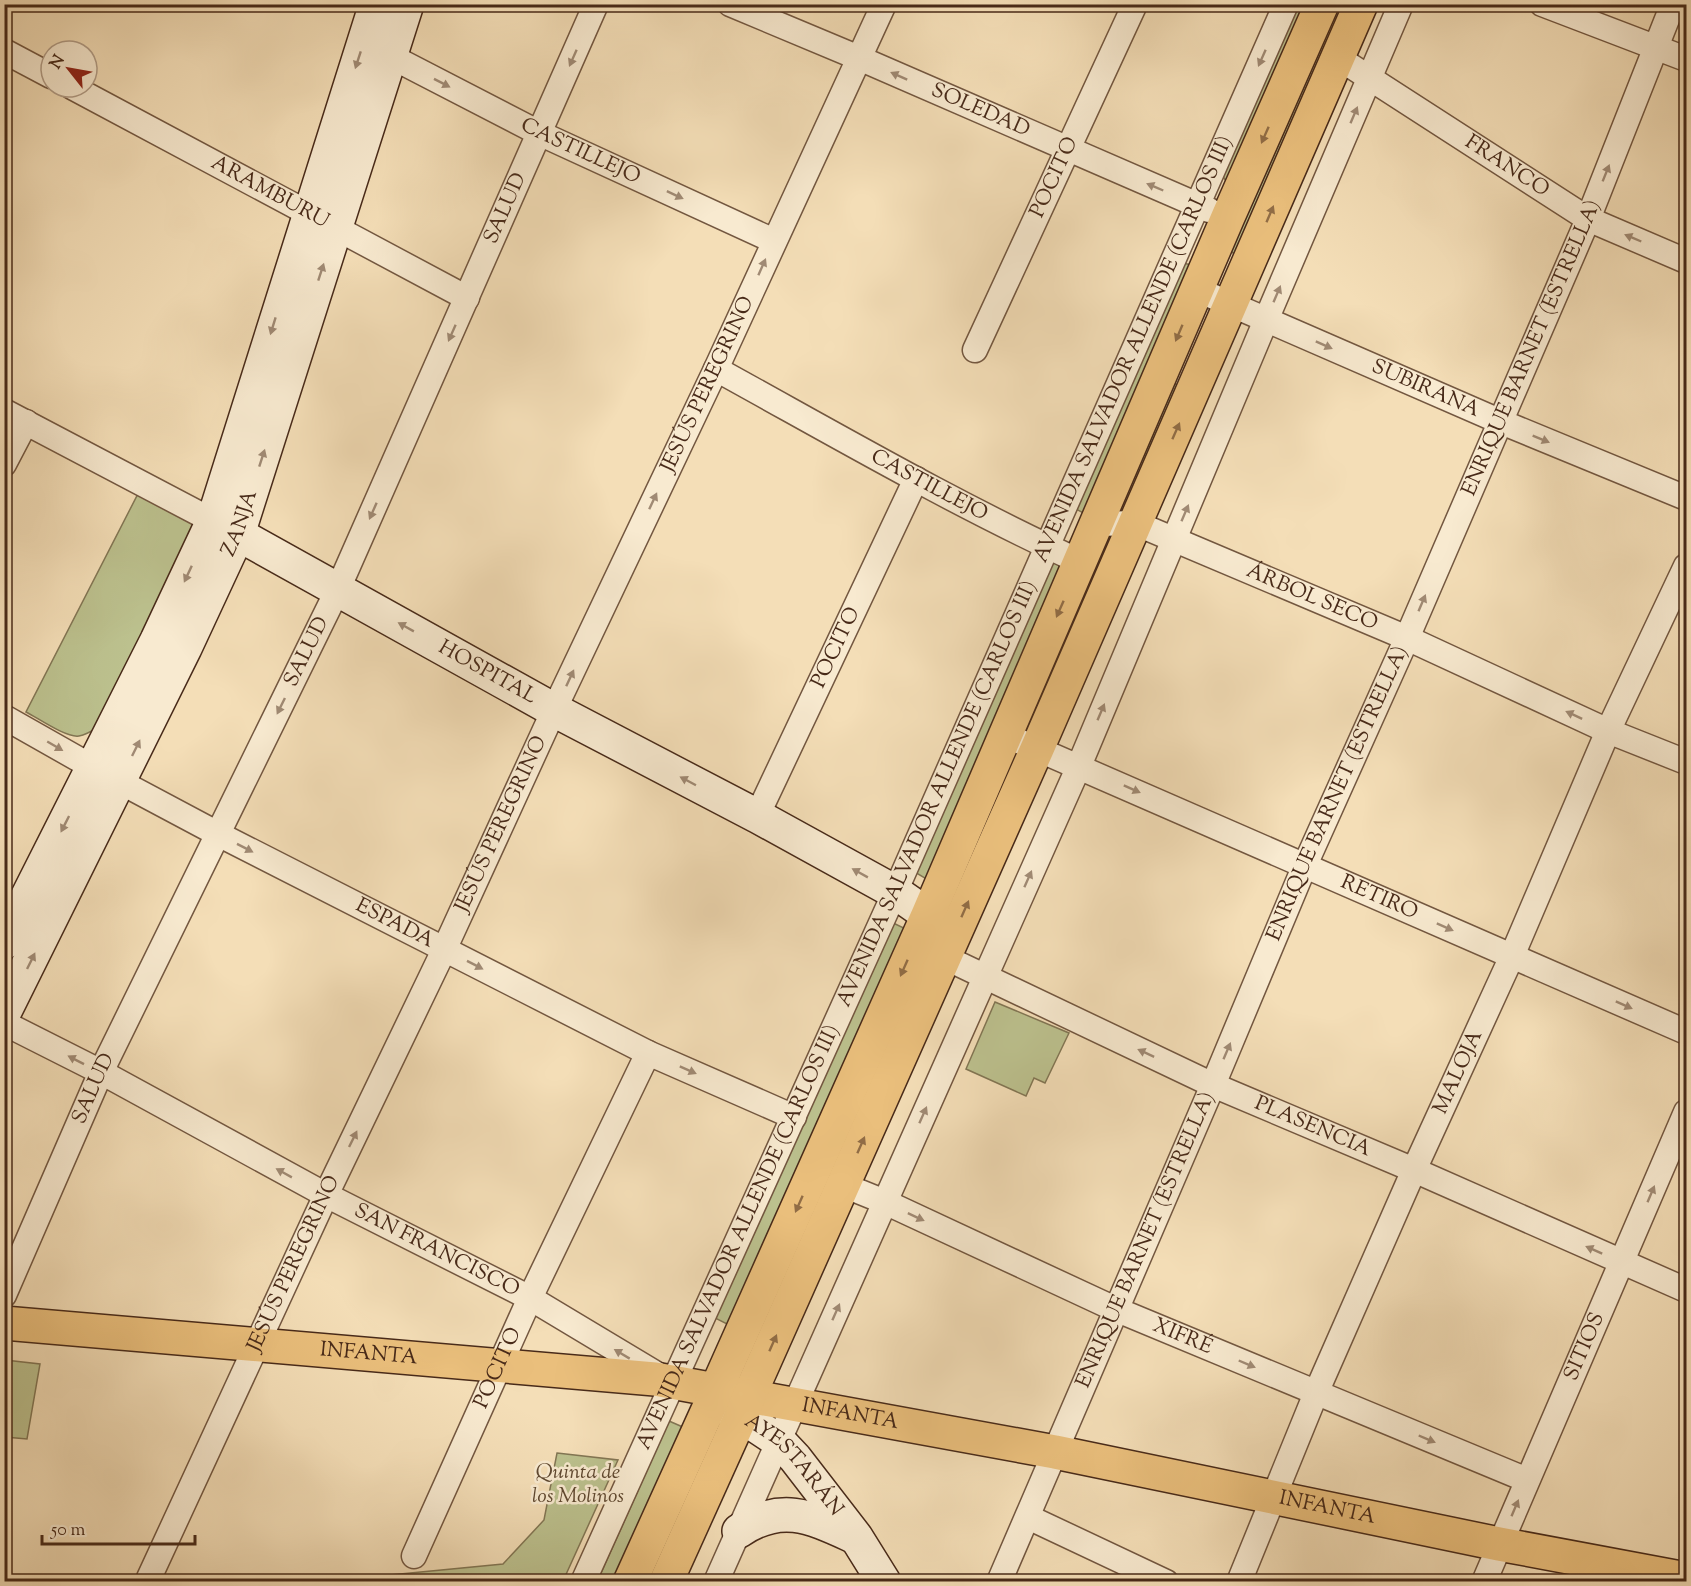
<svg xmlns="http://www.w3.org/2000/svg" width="1691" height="1586" viewBox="0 0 1691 1586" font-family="'Sorts Mill Goudy',serif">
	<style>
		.green { fill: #bcc18e; stroke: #827654; stroke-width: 1.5 }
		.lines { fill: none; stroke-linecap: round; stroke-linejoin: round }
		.street-casing { stroke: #735740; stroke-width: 27 }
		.secondary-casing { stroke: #482a19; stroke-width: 36 }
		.primary-casing { stroke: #482a19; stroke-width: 36 }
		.highway-casing { stroke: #482a19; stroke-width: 36 }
		.street { stroke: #f8ead0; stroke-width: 24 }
		.secondary { stroke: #f8ead0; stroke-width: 33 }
		.primary { stroke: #eabf7c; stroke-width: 33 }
		.highway { stroke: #eabf7c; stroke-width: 33 }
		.oneway { fill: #a08a74 }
		.oneway2 { fill: #916d46 }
		.labels { text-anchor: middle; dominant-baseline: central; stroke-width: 5; stroke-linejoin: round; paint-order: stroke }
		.street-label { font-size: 21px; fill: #482a19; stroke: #f8ead0 }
		.park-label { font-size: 21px; font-style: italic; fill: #5f4830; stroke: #f8ead0 }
	</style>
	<rect width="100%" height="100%" fill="#f4deb7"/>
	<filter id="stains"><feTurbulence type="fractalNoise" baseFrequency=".00333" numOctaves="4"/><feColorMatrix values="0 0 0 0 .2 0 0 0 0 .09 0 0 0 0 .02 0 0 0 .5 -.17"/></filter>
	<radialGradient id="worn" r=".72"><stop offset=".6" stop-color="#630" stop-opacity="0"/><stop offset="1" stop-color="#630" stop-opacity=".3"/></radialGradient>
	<g class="green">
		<polygon points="1298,5 1316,5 1233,192 1222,175"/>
		<polygon points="1337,5 1350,5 1238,256 1228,250"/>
		<polygon points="1183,263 1200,267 1089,516 1074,508"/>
		<polygon points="1169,383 1181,385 1124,514 1111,515"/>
		<path d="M143 484 213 521 101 725C95 729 87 735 79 736 66 738 38 718 26 712Z"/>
		<polygon points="1117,530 1026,735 1016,731 1104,531"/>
		<polygon points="1052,556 1067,566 928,880 913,871"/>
		<polygon points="891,922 906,929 731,1326 715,1318"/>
		<polygon points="995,1002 1069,1033 1045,1083 1034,1078 1026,1096 966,1069"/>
		<polygon points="5,1360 40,1364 27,1439 5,1437"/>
		<polygon points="669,1421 685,1428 617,1581 597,1582"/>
		<polygon points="557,1453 618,1460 563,1581 328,1581 503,1564 544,1520"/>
	</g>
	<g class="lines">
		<defs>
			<g id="street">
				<path id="s1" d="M730 4 859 58 1209 210"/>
				<polyline points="1542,4 1686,59"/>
				<polyline points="4,51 51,76"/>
				<path id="s2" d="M390 56 539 133 774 241"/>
				<path id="s3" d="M1337 57 1588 219 1686 261"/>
				<path id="s4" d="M72 87 467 298"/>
				<path id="s5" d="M1198 290 1499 421 1686 498"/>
				<path id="s6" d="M975 350 1135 4"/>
				<path id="s7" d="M716 369C836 435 956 505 1081 562"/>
				<polyline points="4,411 213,521"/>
				<polyline points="4,464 26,422"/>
				<path id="s8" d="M1097 524 1135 523 1407 638 1608 731 1686 762"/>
				<path id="s9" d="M4 717 94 768 218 834 648 1053 794 1117"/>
				<path id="s10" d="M1005 735 1686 1032"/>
				<path id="s11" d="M757 816 916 479"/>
				<path id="s12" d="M944 957 1213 1085 1414 1170 1686 1290"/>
				<path id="s13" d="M4 1023 101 1072 326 1195 530 1298 660 1376"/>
				<path id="s14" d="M843 1185 885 1202 1115 1309 1527 1480"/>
				<path id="s15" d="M4 1295 101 1072 338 589 596 4"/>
				<polyline points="1028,1517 1166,1582"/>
				<path id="s16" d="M414 1556 530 1298 648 1053"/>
				<path id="s17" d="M149 1578 326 1195 444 950 554 710 716 369 884 4"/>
				<path id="s18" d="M583 1582 895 892 1286 4"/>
				<polyline points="716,1582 1079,766 1266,320 1401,4"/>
				<path id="s19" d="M999 1582 1213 1085 1305 865 1407 638 1588 219 1673 4"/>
				<path id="s20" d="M1239 1582 1316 1393 1414 1170 1512 956 1608 731 1686 566"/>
				<path id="s21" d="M1484 1582 1686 1112"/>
			</g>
			<g id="secondary">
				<path id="s22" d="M218 523 554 710 757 816 895 892 928 915 938 942"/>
				<polyline points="4,943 157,640 213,521 376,4"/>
				<path id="s23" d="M4 1013 185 648 238 534 407 4"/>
				<path id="s24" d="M715 1403 741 1416 779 1441 795 1458 856 1537 884 1582"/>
				<path d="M739 1531C782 1502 811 1517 855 1537"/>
			</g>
			<g id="primary">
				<path id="s25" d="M4 1323 655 1379 1055 1452 1499 1544 1686 1579"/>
				<polyline points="716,1390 928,915 1228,217 1322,4"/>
				<polyline points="749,1396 1037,749 1361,4"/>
				<polyline points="630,1582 712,1401"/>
				<polyline points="666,1582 741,1416"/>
			</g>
			<g id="highway">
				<polyline points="712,1401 716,1390"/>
				<polyline points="741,1416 749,1396"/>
			</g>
		</defs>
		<use href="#street" class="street-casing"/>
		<use href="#secondary" class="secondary-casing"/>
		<use href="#primary" class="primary-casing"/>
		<use href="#highway" class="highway-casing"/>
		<use href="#street" class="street"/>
		<use href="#secondary" class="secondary"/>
		<use href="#primary" class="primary"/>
		<use href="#highway" class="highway"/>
	</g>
	<defs><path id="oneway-solid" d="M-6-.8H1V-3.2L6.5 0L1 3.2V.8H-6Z" transform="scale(1.5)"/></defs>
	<g class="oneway">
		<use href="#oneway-solid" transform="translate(573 58) rotate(114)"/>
		<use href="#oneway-solid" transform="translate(1262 58) rotate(114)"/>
		<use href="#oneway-solid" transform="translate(358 60) rotate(108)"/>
		<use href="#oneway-solid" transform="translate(899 76) rotate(-156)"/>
		<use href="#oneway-solid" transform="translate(442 83) rotate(27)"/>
		<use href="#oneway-solid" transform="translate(1354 115) rotate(-67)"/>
		<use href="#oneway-solid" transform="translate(1606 173) rotate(-68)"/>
		<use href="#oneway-solid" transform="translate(1155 187) rotate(-157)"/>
		<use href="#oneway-solid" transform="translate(675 195) rotate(25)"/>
		<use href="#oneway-solid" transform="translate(1633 238) rotate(-157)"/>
		<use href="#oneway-solid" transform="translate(762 267) rotate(-66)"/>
		<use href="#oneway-solid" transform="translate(321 272) rotate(-72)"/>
		<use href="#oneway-solid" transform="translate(1277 294) rotate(-67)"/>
		<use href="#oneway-solid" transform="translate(273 326) rotate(107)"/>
		<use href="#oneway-solid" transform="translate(452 333) rotate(114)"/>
		<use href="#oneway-solid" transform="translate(1324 345) rotate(24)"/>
		<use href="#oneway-solid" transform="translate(1541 439) rotate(22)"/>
		<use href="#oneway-solid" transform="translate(262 458) rotate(-72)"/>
		<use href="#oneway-solid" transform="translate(653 501) rotate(-65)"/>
		<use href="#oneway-solid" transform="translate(373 511) rotate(114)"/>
		<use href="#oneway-solid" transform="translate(1185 513) rotate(-67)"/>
		<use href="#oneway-solid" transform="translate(188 574) rotate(115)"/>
		<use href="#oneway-solid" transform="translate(1422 603) rotate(-67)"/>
		<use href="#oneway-solid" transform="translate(406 627) rotate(-151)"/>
		<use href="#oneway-solid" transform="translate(570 678) rotate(-65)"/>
		<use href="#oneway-solid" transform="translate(281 706) rotate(116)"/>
		<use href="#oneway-solid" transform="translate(1101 712) rotate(-67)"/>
		<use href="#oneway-solid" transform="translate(1574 715) rotate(-155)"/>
		<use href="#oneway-solid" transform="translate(55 746) rotate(30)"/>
		<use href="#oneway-solid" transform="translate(136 748) rotate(-64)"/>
		<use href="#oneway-solid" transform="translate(688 781) rotate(-152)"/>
		<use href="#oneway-solid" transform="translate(1132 789) rotate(24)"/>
		<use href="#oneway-solid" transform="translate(65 824) rotate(117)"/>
		<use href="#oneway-solid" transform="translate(245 848) rotate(27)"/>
		<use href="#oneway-solid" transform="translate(860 873) rotate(-151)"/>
		<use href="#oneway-solid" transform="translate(1028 879) rotate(-66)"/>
		<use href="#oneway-solid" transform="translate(1445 927) rotate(24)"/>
		<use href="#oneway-solid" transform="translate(31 961) rotate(-64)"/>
		<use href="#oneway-solid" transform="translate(475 965) rotate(27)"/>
		<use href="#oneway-solid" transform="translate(1624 1005) rotate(24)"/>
		<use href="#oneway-solid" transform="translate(1227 1051) rotate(-67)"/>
		<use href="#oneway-solid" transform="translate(1146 1053) rotate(-155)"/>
		<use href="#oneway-solid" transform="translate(76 1060) rotate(-153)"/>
		<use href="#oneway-solid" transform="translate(688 1070) rotate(24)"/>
		<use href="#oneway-solid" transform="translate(923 1115) rotate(-66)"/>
		<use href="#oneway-solid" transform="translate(353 1139) rotate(-64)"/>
		<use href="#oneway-solid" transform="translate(284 1173) rotate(-151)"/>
		<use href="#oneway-solid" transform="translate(1651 1194) rotate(-67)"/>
		<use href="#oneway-solid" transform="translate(916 1217) rotate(25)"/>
		<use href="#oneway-solid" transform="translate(1594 1250) rotate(-156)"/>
		<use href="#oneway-solid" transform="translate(836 1312) rotate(-66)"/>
		<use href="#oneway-solid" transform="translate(622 1354) rotate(-149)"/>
		<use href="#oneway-solid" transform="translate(1247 1364) rotate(23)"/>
		<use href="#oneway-solid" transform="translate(1427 1439) rotate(23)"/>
		<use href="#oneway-solid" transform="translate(1515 1508) rotate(-67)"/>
	</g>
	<g class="oneway2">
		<use href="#oneway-solid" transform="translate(1265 135) rotate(114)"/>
		<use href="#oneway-solid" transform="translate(1270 214) rotate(-67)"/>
		<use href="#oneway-solid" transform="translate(1179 333) rotate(113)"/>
		<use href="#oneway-solid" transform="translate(1176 431) rotate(-66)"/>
		<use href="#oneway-solid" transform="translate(1060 609) rotate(114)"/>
		<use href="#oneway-solid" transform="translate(965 909) rotate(-66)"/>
		<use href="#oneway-solid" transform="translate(904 968) rotate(114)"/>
		<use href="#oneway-solid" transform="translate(861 1145) rotate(-66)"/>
		<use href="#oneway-solid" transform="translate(799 1204) rotate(114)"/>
		<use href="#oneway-solid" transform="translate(773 1343) rotate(-66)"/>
	</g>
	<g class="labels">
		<g class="street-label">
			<text stroke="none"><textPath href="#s1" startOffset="272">SOLEDAD</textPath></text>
			<text stroke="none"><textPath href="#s2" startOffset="213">CASTILLEJO</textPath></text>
			<text stroke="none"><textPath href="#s3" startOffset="202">FRANCO</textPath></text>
			<text stroke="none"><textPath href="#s6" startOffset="190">POCITO</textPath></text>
			<text stroke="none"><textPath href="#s4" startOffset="224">ARAMBURU</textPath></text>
			<text stroke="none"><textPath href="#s15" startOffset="1197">SALUD</textPath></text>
			<text stroke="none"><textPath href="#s19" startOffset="1344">ENRIQUE BARNET (ESTRELLA)</textPath></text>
			<text stroke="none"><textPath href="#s18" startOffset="1350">AVENIDA SALVADOR ALLENDE (CARLOS III)</textPath></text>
			<text stroke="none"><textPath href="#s17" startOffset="1318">JESÚS PEREGRINO</textPath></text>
			<text stroke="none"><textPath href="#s5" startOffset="248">SUBIRANA</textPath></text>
			<text stroke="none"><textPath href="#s7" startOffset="243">CASTILLEJO</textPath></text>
			<text stroke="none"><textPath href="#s23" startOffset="544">ZANJA</textPath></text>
			<text stroke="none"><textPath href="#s8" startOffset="230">ÁRBOL SECO</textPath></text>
			<text stroke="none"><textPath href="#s11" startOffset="186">POCITO</textPath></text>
			<text stroke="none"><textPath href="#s15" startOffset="711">SALUD</textPath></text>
			<text stroke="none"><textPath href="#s22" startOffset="308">HOSPITAL</textPath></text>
			<text stroke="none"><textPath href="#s18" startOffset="864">AVENIDA SALVADOR ALLENDE (CARLOS III)</textPath></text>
			<text stroke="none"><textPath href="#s19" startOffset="858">ENRIQUE BARNET (ESTRELLA)</textPath></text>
			<text stroke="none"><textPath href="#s17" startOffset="832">JESÚS PEREGRINO</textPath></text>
			<text stroke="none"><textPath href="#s10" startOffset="408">RETIRO</textPath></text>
			<text stroke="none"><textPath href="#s9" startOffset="442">ESPADA</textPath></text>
			<text stroke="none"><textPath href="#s20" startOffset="555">MALOJA</textPath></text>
			<text stroke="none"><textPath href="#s15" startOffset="225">SALUD</textPath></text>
			<text stroke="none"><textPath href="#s12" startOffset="406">PLASENCIA</textPath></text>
			<text stroke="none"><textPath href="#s18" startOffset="378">AVENIDA SALVADOR ALLENDE (CARLOS III)</textPath></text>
			<text stroke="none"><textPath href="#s19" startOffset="372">ENRIQUE BARNET (ESTRELLA)</textPath></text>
			<text stroke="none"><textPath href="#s13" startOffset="489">SAN FRANCISCO</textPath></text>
			<text stroke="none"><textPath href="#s17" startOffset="346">JESÚS PEREGRINO</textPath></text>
			<text stroke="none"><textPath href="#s14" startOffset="372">XIFRÉ</textPath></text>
			<text stroke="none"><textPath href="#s21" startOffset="256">SITIOS</textPath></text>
			<text stroke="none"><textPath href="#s25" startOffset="366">INFANTA</textPath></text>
			<text stroke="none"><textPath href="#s16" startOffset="206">POCITO</textPath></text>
			<text stroke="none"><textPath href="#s25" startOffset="852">INFANTA</textPath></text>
			<text stroke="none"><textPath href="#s24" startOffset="102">AYESTARÁN</textPath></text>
			<text stroke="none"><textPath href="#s25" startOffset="1338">INFANTA</textPath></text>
		</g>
		<g class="park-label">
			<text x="578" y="1473">Quinta de<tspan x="578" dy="24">los Molinos</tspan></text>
		</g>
	</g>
	<rect width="1691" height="1586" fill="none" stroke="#f4deb7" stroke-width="24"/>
	<rect x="6" y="6" width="1679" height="1574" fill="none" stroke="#482a19" stroke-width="3"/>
	<rect x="12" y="12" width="1667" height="1562" fill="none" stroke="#482a19" stroke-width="1.5"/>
	<g transform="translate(69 69) rotate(301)"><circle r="28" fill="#f8ead0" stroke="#b29d87" stroke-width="1.5"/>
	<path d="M0-4.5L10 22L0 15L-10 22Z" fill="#8f2418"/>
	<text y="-9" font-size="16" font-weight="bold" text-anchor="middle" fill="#482a19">N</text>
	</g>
	<path d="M42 1535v9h153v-9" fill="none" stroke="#482a19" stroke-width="3"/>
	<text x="51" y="1535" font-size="18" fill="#482a19" stroke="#f8ead0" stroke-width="4.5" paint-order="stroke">50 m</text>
	<rect width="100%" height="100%" filter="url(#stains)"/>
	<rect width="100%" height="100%" fill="url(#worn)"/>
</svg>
